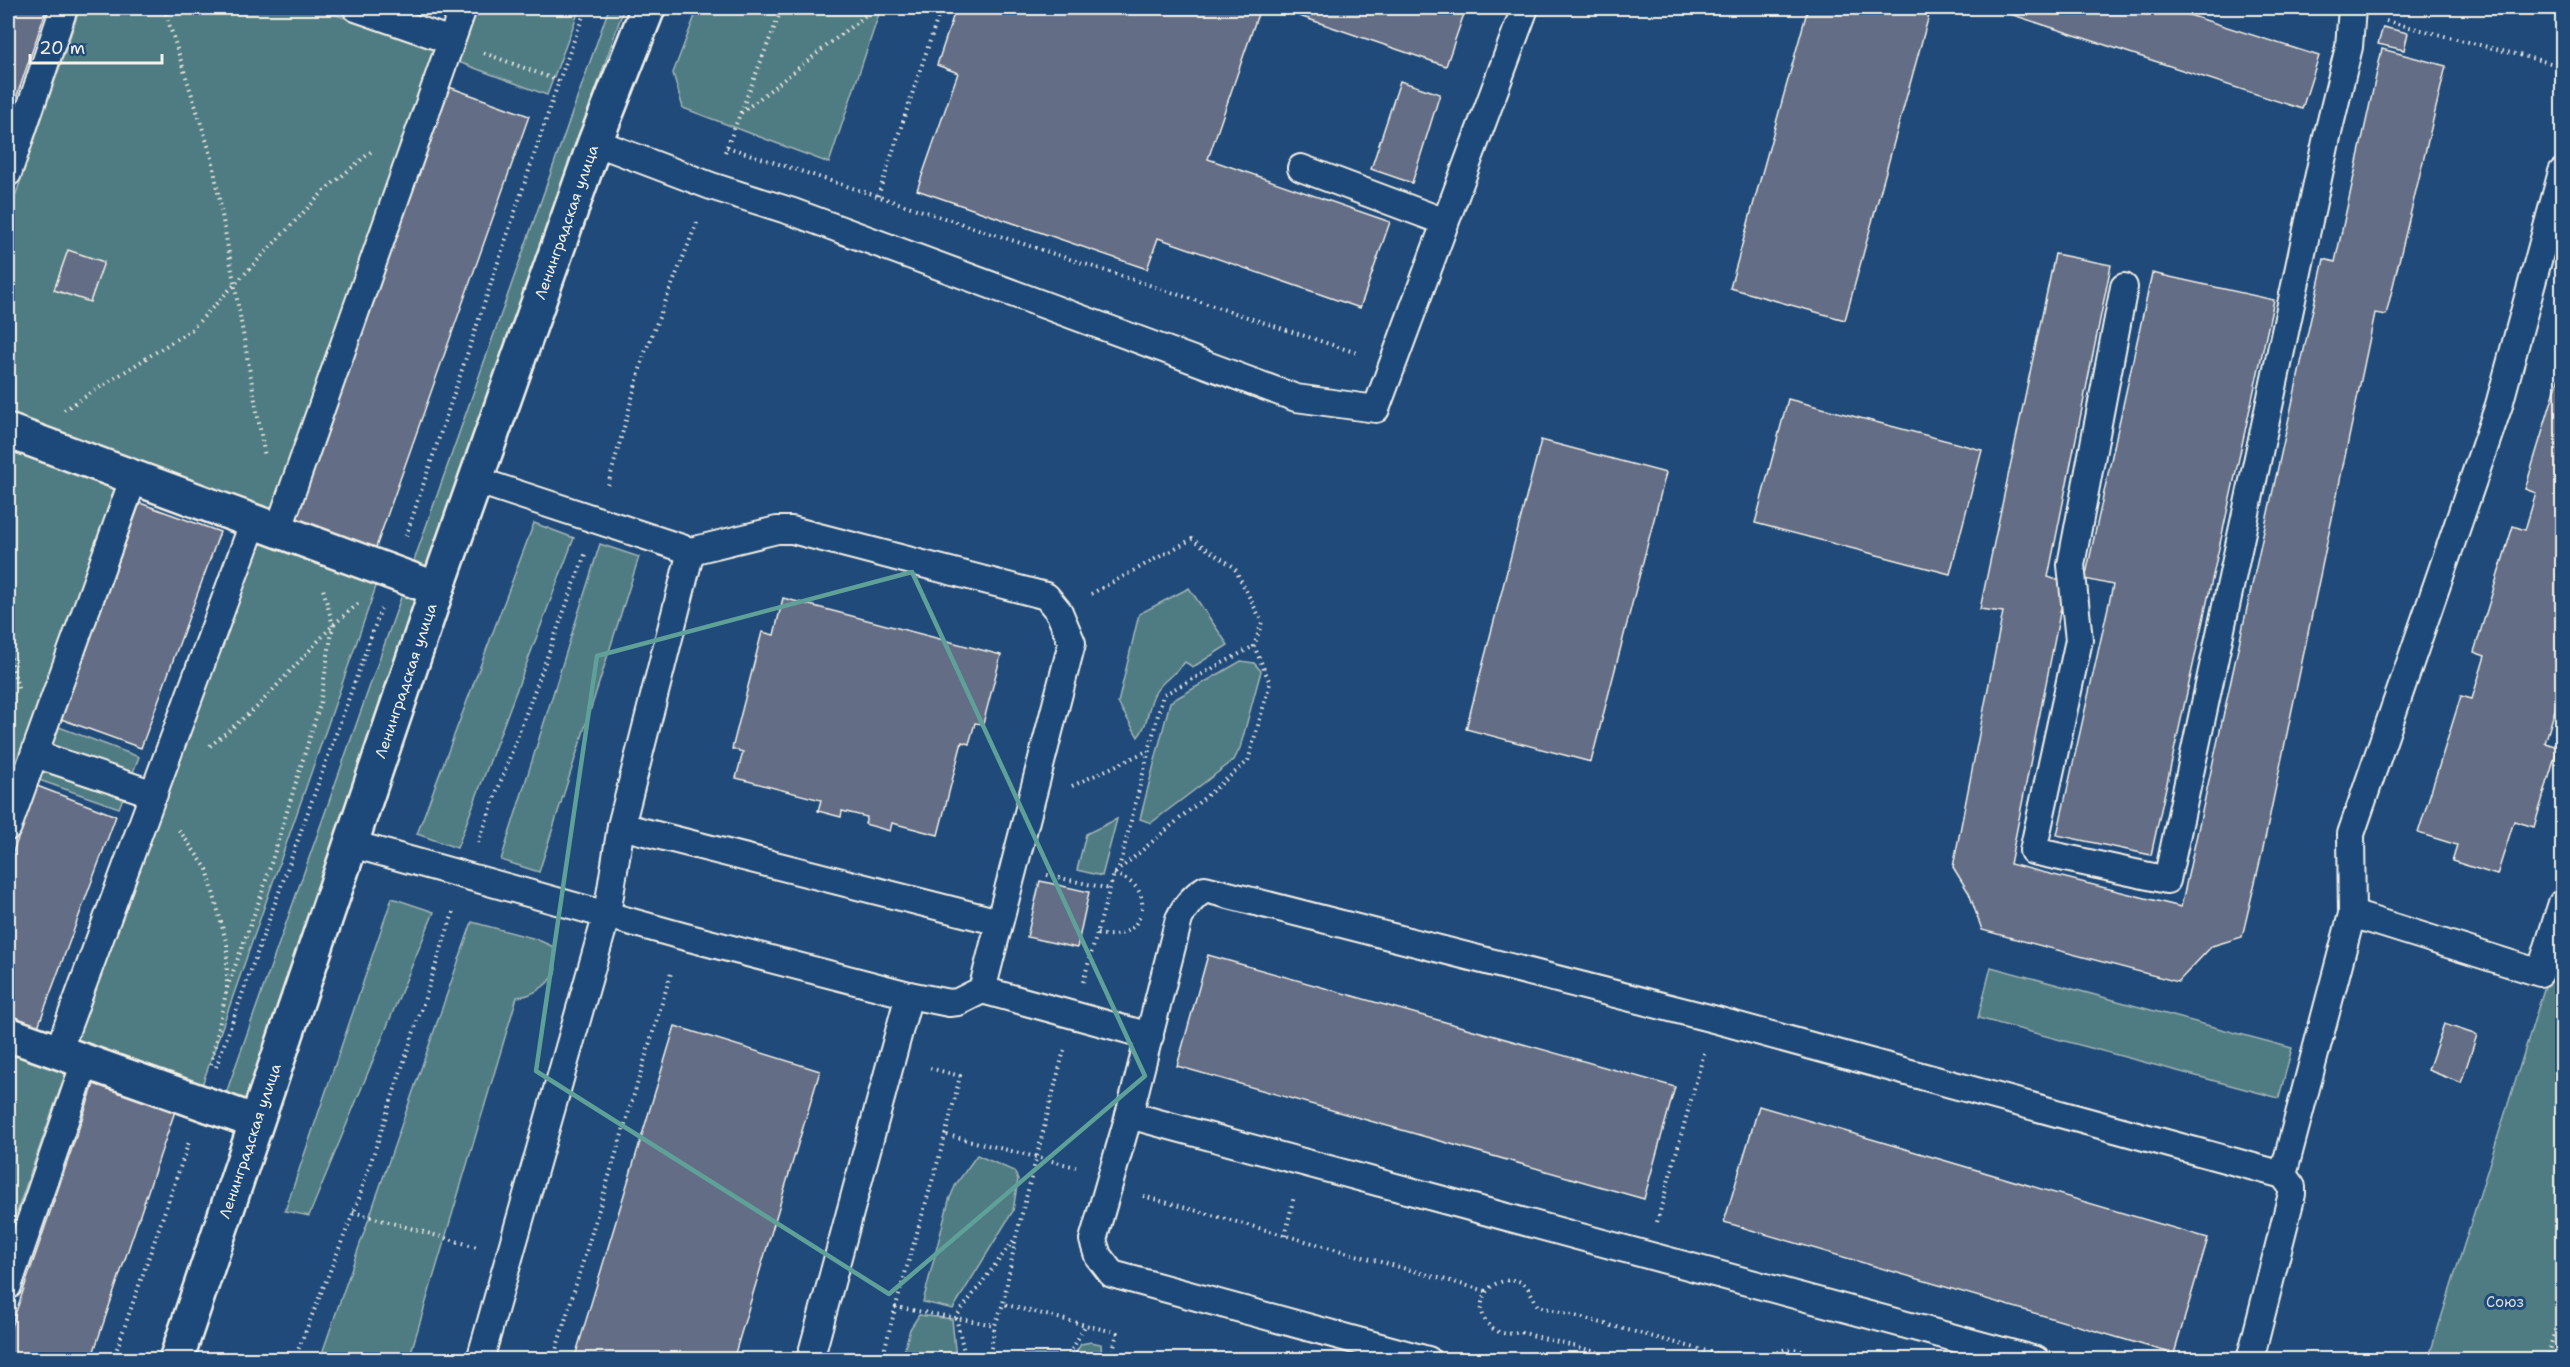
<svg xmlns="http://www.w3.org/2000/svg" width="2570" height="1367" viewBox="0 0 2570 1367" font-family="'Shantell Sans',sans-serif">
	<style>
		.green { fill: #507b83; stroke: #a2b6b6; stroke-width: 1.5 }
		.building { fill: #646d85; stroke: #f4f1e8; stroke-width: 1.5 }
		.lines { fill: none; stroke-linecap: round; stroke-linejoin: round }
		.service-casing { stroke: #f4f1e8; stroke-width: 30 }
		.minor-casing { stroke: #f4f1e8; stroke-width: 38 }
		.primary-casing { stroke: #f4f1e8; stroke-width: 38 }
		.path { stroke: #f4f1e8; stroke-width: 4; stroke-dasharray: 1.5 4.5; stroke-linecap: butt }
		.service { stroke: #1f4a7a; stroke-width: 26 }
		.minor { stroke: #1f4a7a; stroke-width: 33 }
		.primary { stroke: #1f4a7a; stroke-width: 33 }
		.marked { fill: none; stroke: #5fa199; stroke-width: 4.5; stroke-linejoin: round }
		.labels { text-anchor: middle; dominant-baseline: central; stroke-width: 6; stroke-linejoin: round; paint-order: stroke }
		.street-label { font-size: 15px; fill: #f4f1e8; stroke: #1f4a7a }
		.park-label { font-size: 15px; fill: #dbdfd9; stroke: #1f4a7a }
	</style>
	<rect width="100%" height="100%" fill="#1f4a7a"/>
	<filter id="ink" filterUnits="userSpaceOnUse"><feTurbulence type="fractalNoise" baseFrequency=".0167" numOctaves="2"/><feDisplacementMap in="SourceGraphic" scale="12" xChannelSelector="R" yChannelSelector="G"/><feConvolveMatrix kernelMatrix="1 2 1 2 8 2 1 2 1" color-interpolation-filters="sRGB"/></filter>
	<g filter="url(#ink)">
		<g class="green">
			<polygon points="80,8 315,8 437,48 271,519 8,418 8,217"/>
			<polygon points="471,8 580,8 547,95 453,60"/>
			<polygon points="609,8 624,8 245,1106 224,1099"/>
			<polygon points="698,8 881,8 829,163 683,108 673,73"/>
			<polygon points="8,437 125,483 8,803"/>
			<polygon points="534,523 574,538 457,848 417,834"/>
			<polygon points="260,532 379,578 201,1088 72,1047"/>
			<polygon points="600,544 639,557 539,872 501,860"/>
			<path d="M1189 588 1228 645 1193 667 1185 662C1177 673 1162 680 1155 693 1147 707 1149 724 1138 737L1118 703 1139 614Z"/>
			<polygon points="1241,661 1254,663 1261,671 1240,748 1234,760 1151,823 1140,819 1170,702"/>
			<polygon points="59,727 139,757 119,808 39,780"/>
			<polygon points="1117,819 1102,876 1077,870 1086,834"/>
			<polygon points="392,898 434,912 309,1216 285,1211"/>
			<path d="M472 922 536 939 554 947 556 974C545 986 534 996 517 997L409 1359H320Z"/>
			<polygon points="2562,929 2562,1359 2428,1360 2548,976"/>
			<polygon points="1991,967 2292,1048 2279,1098 1978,1018"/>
			<polygon points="8,1051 66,1072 8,1237"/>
			<polygon points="977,1155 1014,1171 1018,1179 1013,1211 953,1309 923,1302 949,1200 956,1184"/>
			<polygon points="919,1315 952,1319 956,1359 902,1359 910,1329"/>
			<polygon points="1091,1342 1101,1344 1102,1359 1072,1359 1081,1344"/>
			<polygon points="1022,1355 1063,1355 1060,1359 1018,1359"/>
		</g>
		<g class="building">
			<polygon points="8,8 47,8 8,122"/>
			<polygon points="421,8 448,8 445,16"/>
			<polygon points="956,8 1260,8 1208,159 1390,222 1360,308 1158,238 1147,269 917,190 958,73 937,65"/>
			<polygon points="1276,8 1466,8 1446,66"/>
			<polygon points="1808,8 1931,8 1845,320 1730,288"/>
			<polygon points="2012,8 2167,8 2319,56 2302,109 2010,14"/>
			<polygon points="2383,27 2408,33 2404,50 2378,44"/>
			<polygon points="2382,49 2446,66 2386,315 2375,313 2262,853 2242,937 2212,946 2178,982 1982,930 1969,893 1953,867 2003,612 1980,609 2055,254 2111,265 2048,577 2066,583 2010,864 2181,907 2324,259 2335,262"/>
			<polygon points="1400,81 1440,94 1412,183 1371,169"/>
			<polygon points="449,87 529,116 375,550 295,521"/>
			<polygon points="68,250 104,262 90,302 54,290"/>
			<polygon points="2152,273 2274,300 2151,855 2057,835 2113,585 2085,579"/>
			<polygon points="2562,367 2562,687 2545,743 2558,747 2534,827 2514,821 2497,875 2452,861 2457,845 2418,833 2461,696 2472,699 2485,656 2474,652 2513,526 2525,530 2536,493 2525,489"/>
			<polygon points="1788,399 1982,450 1950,574 1755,523"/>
			<polygon points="1541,440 1666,473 1591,762 1466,729"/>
			<polygon points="140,503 220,532 141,748 61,719"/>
			<polygon points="783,598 1001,655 983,724 975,723 969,744 962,742 938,835 892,823 890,831 865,824 867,817 842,811 841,817 818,811 821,800 736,778 743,752 732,749 762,632 774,635"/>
			<polygon points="37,786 116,816 36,1032 8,1022 8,866"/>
			<polygon points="1040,881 1089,892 1077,948 1027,937"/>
			<polygon points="1208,955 1675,1087 1644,1199 1177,1066"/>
			<polygon points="2444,1024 2477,1035 2461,1083 2428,1070"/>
			<polygon points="675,1026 820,1071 733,1360 574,1360"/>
			<polygon points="94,1084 175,1111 91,1360 8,1360 8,1335"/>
			<polygon points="1759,1106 2208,1238 2174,1354 1724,1222"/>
		</g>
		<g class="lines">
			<defs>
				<g id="service">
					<polyline points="356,8 451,41"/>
					<polyline points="595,142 711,186 793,212 1296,398 1376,409 1525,8"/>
					<polyline points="1301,168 1445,222"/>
					<polyline points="8,173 64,8"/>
					<polyline points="2124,287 2071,565 2079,640 2033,851 2167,880 2327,137 2349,47 2352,8"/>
					<polyline points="475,480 691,551"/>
					<polyline points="278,531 463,8"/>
					<polyline points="35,754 154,794"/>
					<polyline points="621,826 999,922"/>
					<polyline points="8,827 134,477"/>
					<polyline points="352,844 682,936 909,995 949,1003 958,1002 982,990 1150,1036"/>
					<polyline points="2352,914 2540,973 2562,903"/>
					<polyline points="58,1052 254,521"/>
					<polyline points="1129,1115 1093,1240 1098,1256 1112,1274 1428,1360"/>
					<polyline points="2283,1175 2352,914 2351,834 2499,405 2562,172"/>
					<polyline points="8,1286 85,1062"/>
					<polyline points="480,1360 607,914 621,826 691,551 777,530 792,530 1046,596 1059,612 1072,643 982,990"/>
					<polyline points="810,1360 909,995"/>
					<path d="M2036 1360 1129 1115 1179 919C1185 906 1192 897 1205 889L1713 1019 2283 1175 2292 1187V1194L2250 1360"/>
				</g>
				<g id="minor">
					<polyline points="8,431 437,589"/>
					<polyline points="8,1034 256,1122"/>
				</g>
				<g id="primary">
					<path id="s1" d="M176 1360 437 589 595 142 648 8"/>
				</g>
			</defs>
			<use href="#service" class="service-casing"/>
			<use href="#minor" class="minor-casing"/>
			<use href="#primary" class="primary-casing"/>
			<g class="path">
				<polyline points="164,8 212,158 265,457"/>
				<polyline points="2386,21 2562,66"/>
				<polyline points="484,53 559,81"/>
				<polyline points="741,113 875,8"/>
				<polyline points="727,147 1360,354"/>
				<polyline points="725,152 782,8"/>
				<polyline points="878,196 941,8"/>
				<polyline points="64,410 191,330 325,190 373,150"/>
				<polyline points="608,485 644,355 698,220"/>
				<polyline points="406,536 559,81 586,8"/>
				<polyline points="8,646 18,689"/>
				<polyline points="210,746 257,707 333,625 360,602"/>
				<polyline points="1072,786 1147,751"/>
				<polyline points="179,830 207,869 227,945 227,988 211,1064"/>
				<polyline points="478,843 586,552"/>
				<polyline points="1119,868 1163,695 1254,646"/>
				<path d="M1114 874C1131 880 1144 889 1142 909"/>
				<polyline points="1047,875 1110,889"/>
				<path d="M1097 934C1115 937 1132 935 1140 916"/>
				<polyline points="1083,982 1114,874 1248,761 1270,683 1254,646 1262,622 1234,567 1192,539 1089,595"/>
				<polyline points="227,988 262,893 320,704 333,625 323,589"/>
				<polyline points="1064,1050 1016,1237 1003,1304 1117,1333 1111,1360"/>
				<polyline points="216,1067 381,609"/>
				<polyline points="947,1135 1076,1167"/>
				<polyline points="1143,1196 1486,1291"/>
				<polyline points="353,1212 477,1247"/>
				<polyline points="1657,1222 1704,1053"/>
				<polyline points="1285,1236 1294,1196"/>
				<polyline points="895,1307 995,1325"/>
				<polyline points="113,1360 190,1139"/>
				<polyline points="294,1360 357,1204 454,910"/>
				<polyline points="553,1360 672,970"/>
				<path d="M882 1360C905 1264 938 1172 960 1076L926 1067"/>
				<polyline points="966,1360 956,1317 1014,1240"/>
				<polyline points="989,1360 995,1325 1003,1304"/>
				<polyline points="1066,1360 1085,1326"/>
				<path d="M1627 1360 1520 1332C1478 1344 1467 1287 1505 1281 1512 1279 1521 1280 1526 1286 1531 1291 1534 1300 1538 1306L1740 1360"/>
				<path d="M1768 1360C1781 1344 1803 1347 1817 1360"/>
				<polyline points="2546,1360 2562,1308"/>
			</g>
			<use href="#service" class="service"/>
			<use href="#minor" class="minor"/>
			<use href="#primary" class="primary"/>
		</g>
	</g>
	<path class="marked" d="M912 572 1145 1076 889 1294 536 1071 597 656Z"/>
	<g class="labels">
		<g class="street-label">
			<text stroke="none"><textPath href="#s1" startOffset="1203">Ленинградская улица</textPath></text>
			<text stroke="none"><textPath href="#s1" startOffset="717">Ленинградская улица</textPath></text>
			<text stroke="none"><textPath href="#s1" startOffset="231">Ленинградская улица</textPath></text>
		</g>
		<g class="park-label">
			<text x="2505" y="1302">Союз</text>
		</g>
	</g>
	<rect width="2570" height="1367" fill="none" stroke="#1f4a7a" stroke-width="30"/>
	<rect x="15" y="15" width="2540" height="1337" fill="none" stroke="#f4f1e8" stroke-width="2" filter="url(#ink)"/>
	<path d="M30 54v9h132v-9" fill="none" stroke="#f4f1e8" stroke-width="3"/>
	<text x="39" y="54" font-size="18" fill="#f4f1e8" stroke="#1f4a7a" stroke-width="4.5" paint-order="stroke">20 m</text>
</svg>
